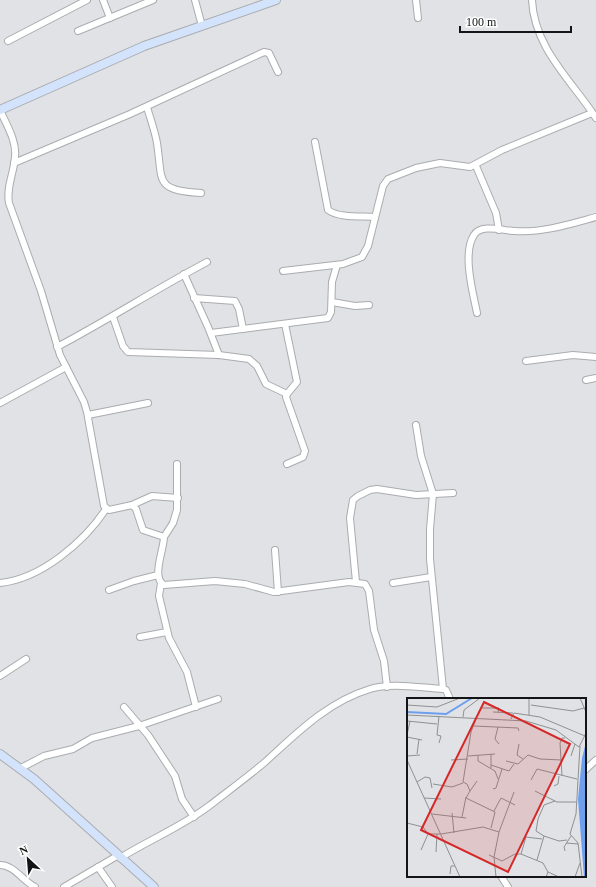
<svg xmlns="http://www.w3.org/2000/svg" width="596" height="887" viewBox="0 0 596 887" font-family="Georgia,serif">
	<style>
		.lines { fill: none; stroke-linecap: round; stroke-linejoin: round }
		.minor-casing { stroke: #aaacaf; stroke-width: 8 }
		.secondary-casing { stroke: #aaacaf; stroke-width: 10 }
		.minor { stroke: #fff; stroke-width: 6 }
		.secondary { stroke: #d3e3fc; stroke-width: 8 }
		.inset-river { fill: none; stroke: #6d9fee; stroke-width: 2 }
		.inset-road { fill: none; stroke: #8e9092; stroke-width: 1 }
		.view { fill: #d62828; fill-opacity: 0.15; stroke: #d62828; stroke-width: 2 }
		.inset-edge { fill: none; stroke: #131415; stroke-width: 2 }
	</style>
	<rect width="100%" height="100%" fill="#e0e2e5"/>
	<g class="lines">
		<defs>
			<g id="minor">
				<polyline points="103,0 110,18"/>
				<polyline points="195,0 202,26"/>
				<polyline points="416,0 418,18"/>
				<path d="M532 0C534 48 572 81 596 118"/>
				<polyline points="78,31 153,0"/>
				<polyline points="8,41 87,0"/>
				<path d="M147 107C150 118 155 131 157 143 163 182 154 190 201 193"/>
				<path d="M0 110C6 124 17 141 15 157 14 173 6 187 9 203L41 291 60 355 84 402 87 412 104 506 109 510 132 505 136 509 143 530 164 537C164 549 151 578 164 585L215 581 245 584 274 592 349 582 365 584 369 591 374 630 384 661 387 687"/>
				<path d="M315 142 328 210C338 218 362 216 375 217"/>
				<polyline points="14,163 130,114 264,52 269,53 278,72"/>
				<polyline points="476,166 496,213 499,230"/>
				<polyline points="283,271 343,264 362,257 368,246 383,186 388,179 416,168 440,163 470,167 502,150 592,113"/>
				<polyline points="184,274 208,327 219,355"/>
				<polyline points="194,298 235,301 239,309 243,329"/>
				<polyline points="332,302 355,306 369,305"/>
				<path d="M477 313C473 293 462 253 474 235 481 223 504 231 515 231 542 233 570 224 596 217"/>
				<polyline points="113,317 123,346 128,352 219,355 249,359 257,366 266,384 287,394"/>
				<polyline points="285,324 297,382 287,394 286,397 305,451 303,457 287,464"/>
				<polyline points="211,333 328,318 331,312 332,282 337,265"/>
				<path d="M57 347C108 320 156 289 207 262"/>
				<polyline points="526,361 573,355 596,357"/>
				<polyline points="586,380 596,378"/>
				<polyline points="0,403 66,367"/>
				<polyline points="88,415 148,403"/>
				<polyline points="416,425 421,456 433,494 430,529 430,559 443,689"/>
				<polyline points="132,505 152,496 178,498"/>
				<polyline points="164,537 173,523 177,510 177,464"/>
				<polyline points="275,550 278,592"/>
				<polyline points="356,582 350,518 353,500 358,496 370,490 377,489 416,495 453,493"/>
				<path d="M0 583C41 579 84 542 106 509"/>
				<polyline points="161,583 159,596 169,638 187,672 196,707"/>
				<polyline points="393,583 431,577"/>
				<polyline points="109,590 134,581 158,575"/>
				<polyline points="140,637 167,632"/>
				<polyline points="0,676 26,659"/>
				<polyline points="124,707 148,735 175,776 182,799 194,817"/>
				<polyline points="19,769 44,756 73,749 92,738 139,726 218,699"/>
				<polyline points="585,770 596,760"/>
				<path d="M120 858C149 840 181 827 209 806 227 792 246 778 264 763 296 734 327 702 370 689 390 682 422 688 443 689L446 690 450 699"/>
				<path d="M0 865C14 865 23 881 35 887"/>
				<polyline points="98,867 112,887"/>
				<polyline points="501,876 508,887"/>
				<polyline points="64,887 117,856"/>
			</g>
			<g id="secondary">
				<polyline points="0,110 144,46 276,0"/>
				<polyline points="0,754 34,779 154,887"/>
			</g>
		</defs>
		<use href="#minor" class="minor-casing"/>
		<use href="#secondary" class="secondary-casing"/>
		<use href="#minor" class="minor"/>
		<use href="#secondary" class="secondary"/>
	</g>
	<g transform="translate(407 698)">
		<rect width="179" height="179" fill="#e0e2e5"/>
		<path d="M179 44V179H177L171 101 175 60Z" fill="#6d9fee"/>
		<path class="inset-river" d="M0 14 39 16 65 0"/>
		<path class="inset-road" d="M28 0H42M122 0V17M173 0 179 14M0 7 30 9 53 0M124 7 166 13 177 10M75 10H92L91 14M86 14 106 15M0 17 119 23 149 32 172 49 179 35M32 18 30 37 34 38 32 45M56 19 57 12 73 0M69 21 64 34 56 84 60 86 63 93 59 100 88 114 84 130M104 21 107 15 133 19 178 38M0 23 30 26M67 28 111 30 112 33M91 29 88 41 92 46M0 37 3 23M0 39 15 42M112 46 110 57 116 61M173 48 169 116 163 136 171 145 175 179M10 56 12 41M71 57V63L88 73 91 81M0 58 13 57M61 58 88 56M164 58 168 46M0 62 53 179M44 62 61 61M99 63 111 66 121 57 133 61 155 62M84 67 102 73 107 66M84 70V56M155 78 153 45 155 40H158M124 82 130 71 170 81M10 84 18 79 23 80 25 90M26 86 45 89 56 85M147 88 151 86 152 78M86 91 89 90 95 71M63 93 70 83M128 93 150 104H170M17 100 34 101M87 113 94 100 108 107M45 115 47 135M25 116 59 120M55 119 59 99M0 125 16 129 21 136H33M92 134 107 94M34 136 76 129 92 134 87 159 89 179M137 138 129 133 131 121 137 107 148 103M159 145 171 146M14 152 21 136M158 153 157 149 164 138M29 154 30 136M114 156 119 139 135 141M82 157 95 163 108 156H114L136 165 141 174M130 162 137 138 152 143 160 142M43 176 44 168H48M139 179 141 174 152 179M168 179 173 165"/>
		<path class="view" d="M77 4 163 46 101 174 14 132Z"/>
		<rect width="179" height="179" class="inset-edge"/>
	</g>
	<g transform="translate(28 859) rotate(334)" stroke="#ffffff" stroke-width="3" paint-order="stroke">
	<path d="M0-3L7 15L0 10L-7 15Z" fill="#131415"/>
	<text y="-6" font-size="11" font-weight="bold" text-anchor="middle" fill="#131415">N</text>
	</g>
	<path d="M460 26v6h111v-6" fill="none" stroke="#131415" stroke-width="2"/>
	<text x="466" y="26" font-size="12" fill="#131415" stroke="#ffffff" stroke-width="3" paint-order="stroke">100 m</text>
</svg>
